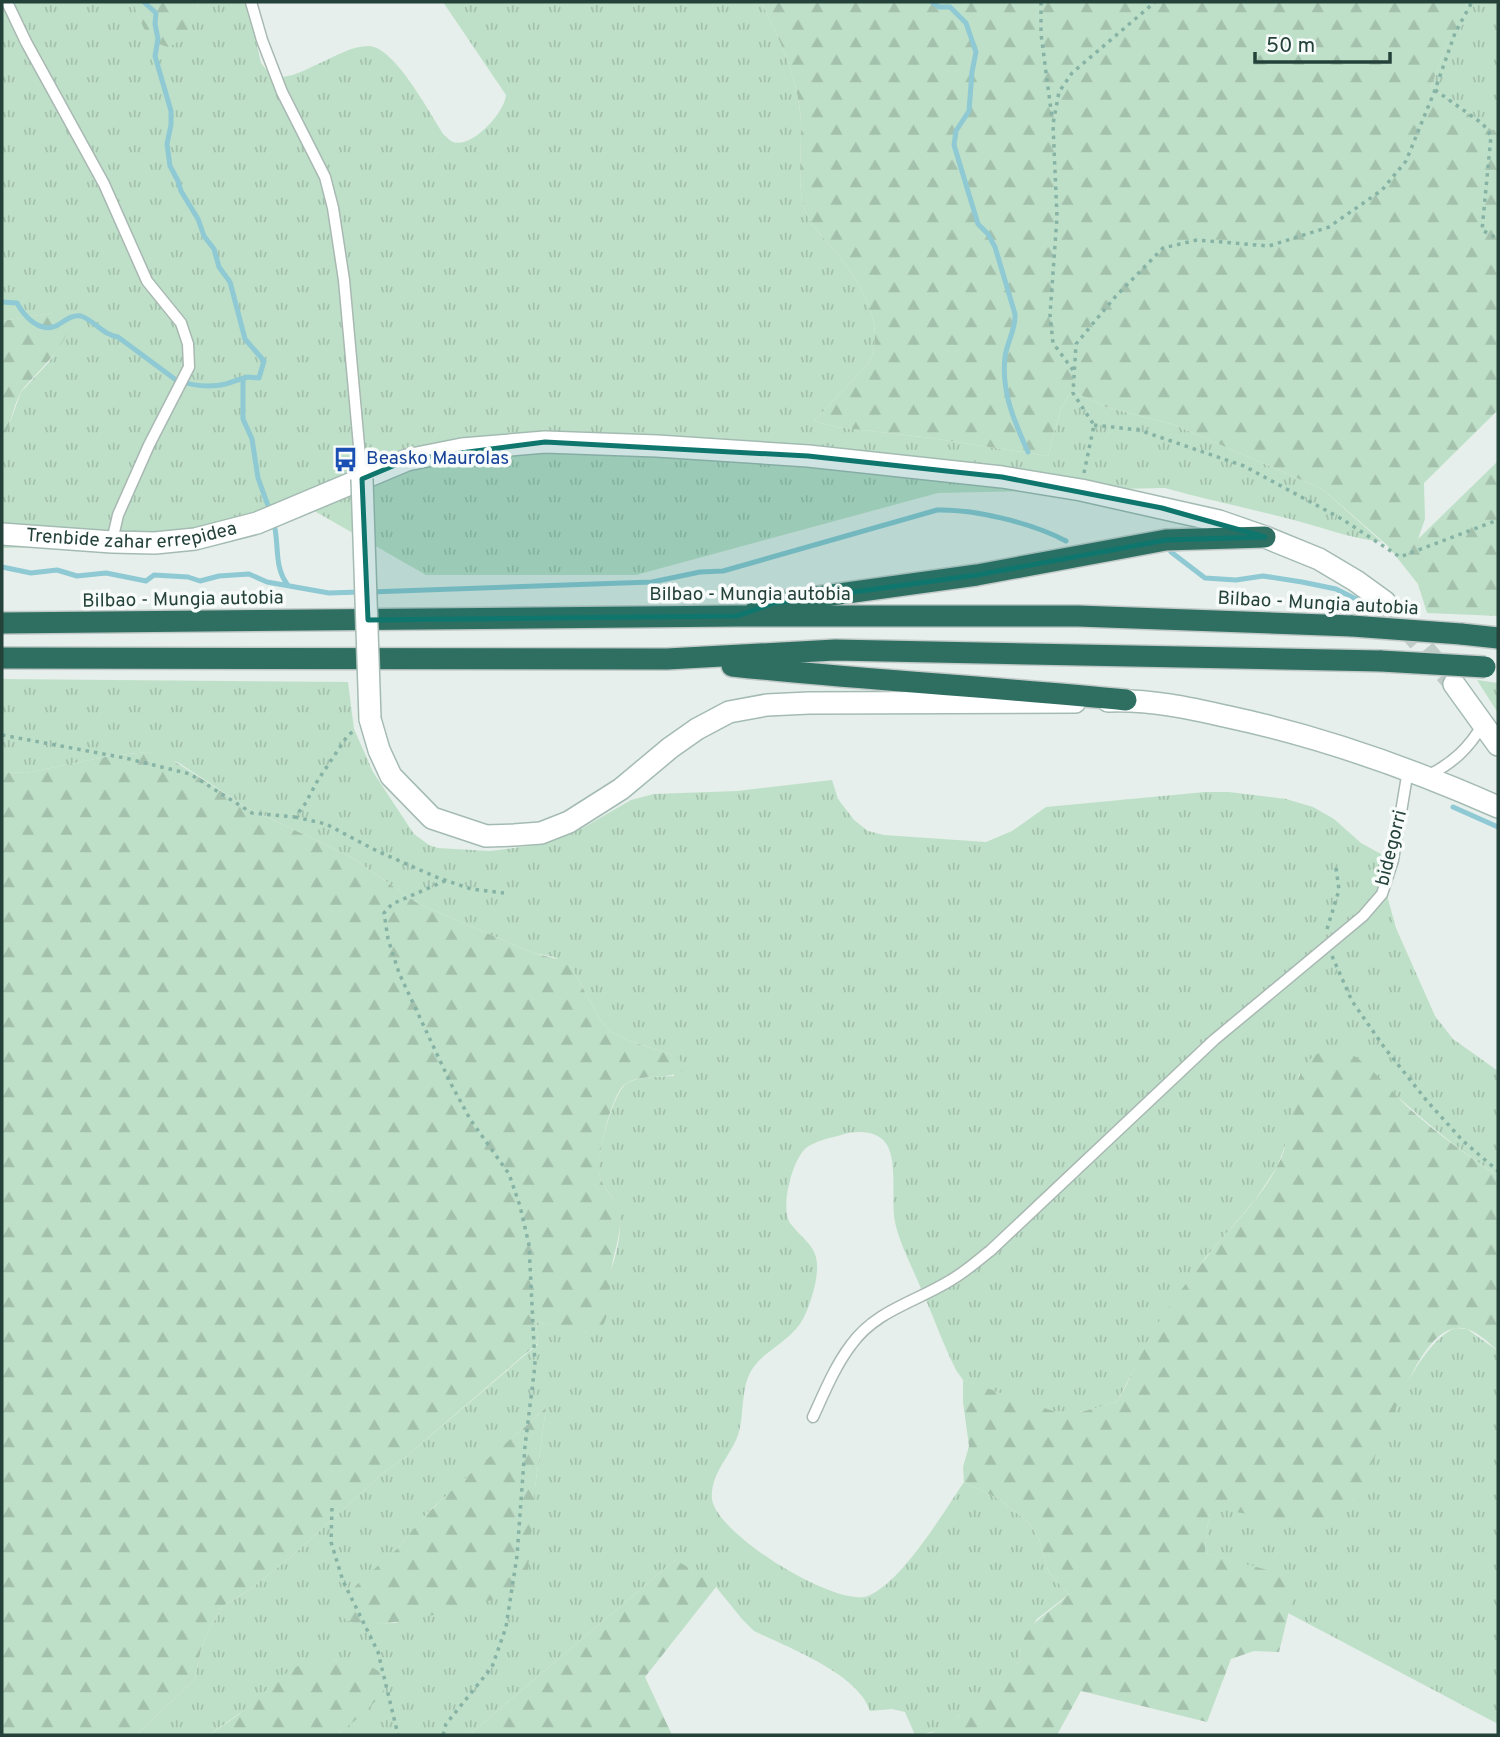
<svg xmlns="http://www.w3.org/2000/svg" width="1500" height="1737" viewBox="0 0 1500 1737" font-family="Overpass,sans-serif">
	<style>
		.grass { fill: url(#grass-tufts); fill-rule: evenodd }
		.forest { fill: url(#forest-firs) }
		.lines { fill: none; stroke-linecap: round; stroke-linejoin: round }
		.stream { stroke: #8ec9d4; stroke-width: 5 }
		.secondary-tunnel { stroke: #bfccc8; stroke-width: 21; stroke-dasharray: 21 10; stroke-linecap: butt }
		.lane-casing { stroke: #a8b8b2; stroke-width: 13 }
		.secondary-casing { stroke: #a4bbb3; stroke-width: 24 }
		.highway-casing { stroke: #c2cac8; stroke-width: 24 }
		.path { stroke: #86b3a5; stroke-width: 3.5; stroke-dasharray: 3.5 5; stroke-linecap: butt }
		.lane { stroke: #fff; stroke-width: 10 }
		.secondary { stroke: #fff; stroke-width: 21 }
		.highway { stroke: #2f6f62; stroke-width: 21 }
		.secondary-bridge-casing { stroke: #a4bbb3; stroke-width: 24; stroke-linecap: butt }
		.highway-bridge-casing { stroke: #c2cac8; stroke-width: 24; stroke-linecap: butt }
		.secondary-bridge { stroke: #fff; stroke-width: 21 }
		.highway-bridge { stroke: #2f6f62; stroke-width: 21 }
		.marked { fill: #0f766e; fill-opacity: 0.2; stroke: #0f766e; stroke-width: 5; stroke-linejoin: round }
		.labels { text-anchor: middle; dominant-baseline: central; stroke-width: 7; stroke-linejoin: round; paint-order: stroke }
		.transit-label { font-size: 19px; fill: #164399; stroke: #f7fbf9; text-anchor: start }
		.street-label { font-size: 19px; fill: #24423a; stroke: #f7fbf9 }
	</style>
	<defs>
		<pattern id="grass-tufts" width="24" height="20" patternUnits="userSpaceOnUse" patternTransform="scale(1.75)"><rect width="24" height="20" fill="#bfe0c8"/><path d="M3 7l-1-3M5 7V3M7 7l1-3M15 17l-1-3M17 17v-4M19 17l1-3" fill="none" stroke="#a4c1ad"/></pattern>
		<pattern id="forest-firs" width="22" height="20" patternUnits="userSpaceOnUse" patternTransform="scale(1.75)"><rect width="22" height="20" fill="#bfe0c8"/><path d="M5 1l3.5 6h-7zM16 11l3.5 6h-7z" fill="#a4c1ad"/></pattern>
	</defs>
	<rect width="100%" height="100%" fill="#e6efeb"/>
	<g class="grass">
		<path d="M2 2H133L142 25 197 7 199 2H247L261 63 272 77C289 79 303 71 318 64 334 57 351 46 369 46 395 47 430 114 444 135 447 137 450 141 453 142 472 149 505 112 506 95L443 2H761C780 40 799 79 801 123 802 149 796 189 806 213 813 229 828 242 839 256 861 285 887 325 869 363L814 421 836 427 931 438 1048 456 1061 408 1072 391 1106 407 1175 425 1322 489 1382 542C1347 538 1316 525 1282 517 1243 507 1204 499 1165 488L938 493 636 575H426L297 501 281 514 118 546 2 548V444L21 392 49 362 65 337 52 313 2 321Z"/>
		<polygon points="1467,2 1498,2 1498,129 1492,130 1431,87 1449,36 1463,24"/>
		<path d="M2 679 348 682 354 729 373 772 414 834 429 845 438 848 490 851 536 845 581 829 631 800 654 794 737 791 832 780 838 799 854 820 868 831 884 835 986 842 1012 831 1046 807 1205 792H1229L1286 799 1313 807 1334 819 1361 843 1381 854 1388 899 1396 928 1435 1016 1453 1039 1498 1071V1176C1447 1142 1409 1108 1365 1066L1299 1074 1288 1138 1277 1167 1255 1200 1206 1257 1154 1330 1117 1402C1099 1407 1081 1414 1063 1413 1029 1411 994 1391 963 1380L956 1370C943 1344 934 1318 922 1291 913 1268 900 1246 895 1222 890 1199 900 1154 882 1139 871 1130 853 1131 841 1135 830 1138 815 1141 806 1148 792 1160 780 1208 790 1223 798 1234 813 1244 816 1257 820 1274 812 1299 805 1315 793 1341 768 1347 753 1368 740 1386 745 1414 738 1435 730 1457 710 1474 712 1499 716 1534 836 1608 868 1596 902 1582 943 1513 964 1482L1001 1500 1029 1523 1039 1539 1049 1573 1069 1594 1037 1619 1020 1650 1019 1662C988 1683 955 1735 915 1735L905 1712 892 1709 870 1711C859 1674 787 1647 754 1631L742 1619 716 1587 675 1560 469 1735H337L374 1703 377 1670 335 1659 244 1710 209 1735H136L195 1679 201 1649 208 1631 223 1606 249 1590 292 1556 382 1474 408 1455 538 1344 536 1322 587 1332C599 1301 622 1254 620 1220 620 1198 602 1191 599 1173 596 1156 613 1092 627 1083 640 1076 660 1077 674 1076L673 1055 627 1040 610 1031 599 1018 572 968 554 957 533 953 417 903 351 857 246 807 179 763 148 752 110 756 26 773 2 772ZM546 1408 535 1487 396 1623 360 1624 397 1549 429 1511Z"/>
		<polygon points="1477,680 1498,683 1498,713"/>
		<path d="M1456 1328 1467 1329 1498 1351V1724L1288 1613 1296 1579 1205 1553 1207 1528 1211 1507 1242 1511 1353 1500C1372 1459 1414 1342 1456 1328Z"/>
	</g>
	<g class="forest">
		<path d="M133 2H199C191 20 189 40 168 47 145 41 141 22 133 2Z"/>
		<path d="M761 2H1467L1463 24 1449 37 1431 87 1492 130 1498 129V410L1424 483 1425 519 1418 539 1498 461V616L1427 613 1418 584 1387 545 1322 489 1175 425 1106 407 1072 391 1061 408 1048 456 931 438 836 427 814 421 869 363C887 325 861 285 839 256 828 242 813 229 806 213 796 189 802 149 801 123 799 79 780 40 761 2Z"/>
		<path d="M52 313C99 321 29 378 21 392 12 408 10 428 2 444V321Z"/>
		<path d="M148 752 166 756 246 807 351 857 417 903 533 953 561 960 572 968 599 1018 610 1031 627 1040 673 1055 680 1060 684 1067 681 1072C664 1080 639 1073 624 1085 611 1096 595 1161 600 1177 604 1191 618 1199 620 1214 622 1234 613 1253 611 1273 609 1288 611 1306 605 1321 603 1326 599 1330 594 1331 581 1335 550 1324 536 1322L538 1343 408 1455 382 1474 292 1556 249 1590 223 1606 208 1631 201 1649 195 1679 136 1735H2V772L26 773 110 756Z"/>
		<path d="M1338 1047C1367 1059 1389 1090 1412 1111 1439 1135 1468 1156 1498 1176V1351C1488 1342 1472 1326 1457 1328 1403 1333 1377 1504 1328 1524 1310 1531 1237 1510 1211 1508L1207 1528 1205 1553 1297 1578 1279 1652 1254 1651 1231 1659 1207 1722 1081 1691 1057 1735H928L958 1717 1007 1670 1019 1662C1021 1623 1045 1618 1069 1594L1049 1573 1039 1539 1029 1523 1001 1500 964 1482 963 1467 969 1446 963 1402V1380L1053 1411 1081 1412 1117 1402C1131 1379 1139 1354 1153 1331 1168 1306 1188 1281 1206 1258 1232 1224 1266 1195 1282 1156 1299 1116 1282 1055 1338 1047Z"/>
		<path d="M546 1408 535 1487 528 1570 523 1591C495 1599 362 1641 343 1617 339 1613 340 1608 343 1602 353 1584 381 1565 396 1550 408 1537 418 1522 431 1510 468 1474 508 1442 546 1408Z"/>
		<polygon points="675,1560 695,1571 716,1587 645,1677 672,1735 469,1735"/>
		<path d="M316 1659C337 1659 373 1659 386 1679 387 1699 351 1723 337 1735H209C221 1727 233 1719 245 1709 267 1691 287 1666 316 1659Z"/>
	</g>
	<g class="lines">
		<g class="stream">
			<path d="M932 2 939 7H950L966 23 976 52 972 72 969 111 956 131 954 145 978 224 988 234 995 247 1015 314C1016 329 1007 342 1005 357 1001 391 1014 421 1028 452"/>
			<path d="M2 302 17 303C24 316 39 333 56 326 64 322 71 314 81 316 95 321 103 335 118 337L176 380C193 386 209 388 226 384 233 382 242 378 248 377 252 377 255 378 259 378L264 361 245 339 230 282 219 267 214 249 204 236 198 219 181 191 178 181 170 166 167 144 171 125V111L155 56 158 39 155 24 156 13 144 2"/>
			<polyline points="243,379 243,419 252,439 258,478 270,511"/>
			<path d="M273 520C280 542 273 565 287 584"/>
			<polyline points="1171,552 1205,578 1236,580 1263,576 1302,582 1336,589 1360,601 1367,607"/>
			<polyline points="2,567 31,573 57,570 77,576 106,573 146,581 154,575 188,577 200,581 219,576 249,574 267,582 329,593 360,592"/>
			<path d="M370 592 652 582 700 572 723 571 937 510C975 509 1032 523 1066 541"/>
			<polyline points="1453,807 1498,827"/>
		</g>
		<polyline class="secondary-tunnel" points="1385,602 1454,684"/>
		<defs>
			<g id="lane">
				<polyline points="7,2 26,42 104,184 147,281 181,323 188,344 189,367 149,445 118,515 112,541"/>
				<polyline points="251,2 262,40 282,92 325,177 333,208 344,280 362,479"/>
				<path d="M1429 775C1453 763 1469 748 1483 724"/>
				<path d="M813 1417C824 1393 835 1366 851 1345 876 1310 916 1302 951 1280 965 1272 977 1261 990 1251L1214 1040 1363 916 1382 894 1393 860 1408 770"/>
			</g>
			<g id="secondary">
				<path id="s1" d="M2 534 112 542 155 543 195 539 257 523 407 460 462 449 545 442 657 446 808 456 1002 477 1081 490 1219 521 1265 537 1319 559 1356 581 1385 602"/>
				<polyline points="1454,684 1498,745"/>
				<path d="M1108 701C1148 699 1190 708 1229 717 1322 737 1412 769 1498 807"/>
				<polyline points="370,719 379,750 391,776 432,818 486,836 514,835 541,833 569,822 621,789 670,748 697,729 729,712 767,705 809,703 1075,702"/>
			</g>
			<g id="highway">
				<polyline points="756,610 774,603 977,575 1166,540 1265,537"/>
				<polyline points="2,623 737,616 1078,616 1352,626"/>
				<polyline points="1461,634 1498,638"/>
				<polyline points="2,658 667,659 835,650 1381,661"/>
				<path d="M732 666C863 680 995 687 1126 700"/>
			</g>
		</defs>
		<use href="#lane" class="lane-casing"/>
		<use href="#secondary" class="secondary-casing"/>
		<use href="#highway" class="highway-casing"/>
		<g class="path">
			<polyline points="1041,2 1041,34 1052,118"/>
			<polyline points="1435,90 1483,124 1491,136 1482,230 1498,239"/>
			<polyline points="1073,370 1053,343 1050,315 1057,217 1053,124 1059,92 1072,73 1155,2"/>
			<polyline points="1094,425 1139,430 1244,466 1342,519 1400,557 1498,520"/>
			<polyline points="1084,473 1094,425 1073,393 1076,344 1115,297 1163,248 1197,240 1269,246 1329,227 1382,190 1406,161 1435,90 1455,33 1472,2"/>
			<polyline points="2,735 125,758 190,774 252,813 295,817 305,804 318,780 348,735 354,731"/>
			<polyline points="295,817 326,824 377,851 436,877 471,889 504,893"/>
			<polyline points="1327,929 1339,890 1336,868"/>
			<polyline points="1332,956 1352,1001 1384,1047 1427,1101 1463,1141 1498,1171"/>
			<polyline points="332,1508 331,1542 343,1581 378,1652 398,1735"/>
			<polyline points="443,1735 446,1724 492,1667 506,1627 517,1556 525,1446 535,1365 529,1245 520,1206 509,1174 470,1119 450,1082 399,973 388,939 384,913 392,904 447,880"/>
		</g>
		<use href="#lane" class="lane"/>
		<use href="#secondary" class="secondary"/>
		<use href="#highway" class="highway"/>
		<defs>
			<polyline id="secondary-bridge" points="362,479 370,719"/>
			<g id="highway-bridge">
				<polyline points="1352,626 1461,634"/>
				<polyline points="1381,661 1485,667"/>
			</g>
		</defs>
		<use href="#secondary-bridge" class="secondary-bridge-casing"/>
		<use href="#highway-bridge" class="highway-bridge-casing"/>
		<use href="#secondary-bridge" class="secondary-bridge"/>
		<use href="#highway-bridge" class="highway-bridge"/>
	</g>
	<path class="marked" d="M545 442 808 456 1002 477 1162 508 1265 537 1166 540 977 575 774 603 737 616 368 620 362 479 407 460Z"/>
	<defs>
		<symbol id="bus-bare" viewBox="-9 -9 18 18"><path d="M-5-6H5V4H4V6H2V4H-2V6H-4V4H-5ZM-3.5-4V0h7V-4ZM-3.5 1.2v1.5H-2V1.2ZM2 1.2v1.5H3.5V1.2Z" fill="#1a4fb4" stroke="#f7fbf9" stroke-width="2.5" paint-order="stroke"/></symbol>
	</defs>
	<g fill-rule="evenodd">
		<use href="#bus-bare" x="328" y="442" width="35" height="35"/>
	</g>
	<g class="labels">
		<g class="transit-label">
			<text x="366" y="459">Beasko Maurolas</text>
		</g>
		<g class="street-label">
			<text stroke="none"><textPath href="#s1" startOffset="130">Trenbide zahar errepidea</textPath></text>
			<text x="750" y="595">Bilbao - Mungia autobia</text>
			<text transform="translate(183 600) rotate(-1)">Bilbao - Mungia autobia</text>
			<text transform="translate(1318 604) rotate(3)">Bilbao - Mungia autobia</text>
			<text transform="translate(1392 848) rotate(-76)">bidegorri</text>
		</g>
	</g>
	<rect width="1500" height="1737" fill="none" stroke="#24423a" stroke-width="7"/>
	<path d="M1255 52v10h135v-10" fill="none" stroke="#24423a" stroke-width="3.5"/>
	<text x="1266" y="52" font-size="21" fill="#24423a" stroke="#f7fbf9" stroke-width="5" paint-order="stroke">50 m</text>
</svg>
